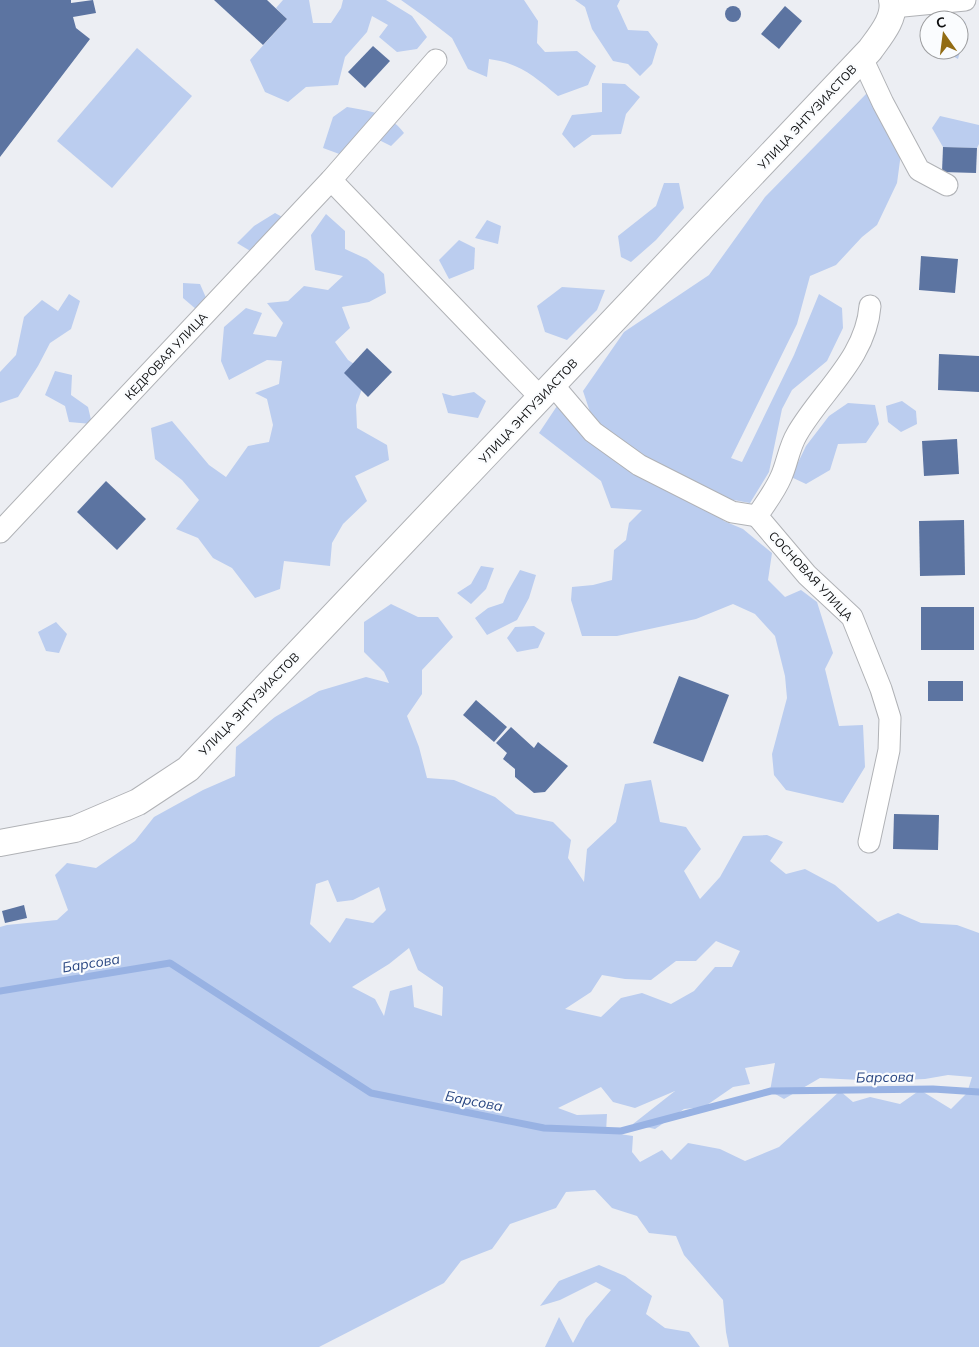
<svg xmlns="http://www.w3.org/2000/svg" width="979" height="1347" viewBox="0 0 979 1347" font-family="Mulish,sans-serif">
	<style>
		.green { fill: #bbcdef; fill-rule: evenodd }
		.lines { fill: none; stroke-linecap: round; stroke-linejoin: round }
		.stream { stroke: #98b2e3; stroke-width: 7 }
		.building { fill: #5c74a1 }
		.minor-casing { stroke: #b0b2b6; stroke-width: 23 }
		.tertiary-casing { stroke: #b0b2b6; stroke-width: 28 }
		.minor { stroke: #fff; stroke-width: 21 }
		.tertiary { stroke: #fff; stroke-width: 26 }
		.labels { text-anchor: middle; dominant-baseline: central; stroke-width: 4.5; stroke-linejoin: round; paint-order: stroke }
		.street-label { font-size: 12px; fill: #0e0f10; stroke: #fafcfe }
		.water-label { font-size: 14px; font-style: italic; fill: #264480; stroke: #fafcfe }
	</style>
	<rect width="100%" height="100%" fill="#eceef3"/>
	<g class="green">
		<polygon points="283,0 309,0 313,23 331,23 341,8 343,0 386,0 412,16 427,37 417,49 397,52 379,37 388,25 372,16 367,32 345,57 338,85 306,87 288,102 265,92 250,60 287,19 276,8"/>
		<path d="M401 0H524L538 21 537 43 545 52 577 51 596 66 588 85 558 96C535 77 520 63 489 59L487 77 468 69 452 38 425 17Z"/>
		<polygon points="575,0 620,0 617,6 628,30 648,31 658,44 652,64 640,76 628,64 613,61 592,29 585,7"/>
		<polygon points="965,21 968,39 961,48 958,59 942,50 959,50 959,27"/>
		<polygon points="137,48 192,96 112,188 57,141"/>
		<polygon points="602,83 625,84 640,97 626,114 621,134 592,135 574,148 562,134 572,115 602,112"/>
		<polygon points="868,92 902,146 897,183 877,225 862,237 836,265 810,276 797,324 731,458 742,462 794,355 819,294 842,308 843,328 827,361 792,390 782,409 769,472 750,503 700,494 724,521 743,529 772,553 768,580 785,597 801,590 817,602 833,653 825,669 839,726 863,725 865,767 843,803 786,790 774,775 772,754 787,698 785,676 775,636 755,614 733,604 696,619 617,636 582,636 571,600 572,587 593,585 612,580 614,550 626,540 629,523 642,510 611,508 601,481 539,433 557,406 598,436 583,391 624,332 709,275 765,197"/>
		<path d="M347 107C370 111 389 113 404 133L391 146 377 139 342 155 323 148 333 117Z"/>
		<polygon points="940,116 979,125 979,144 977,148 943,147 932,128"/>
		<polygon points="664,183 679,183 684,208 656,240 631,262 621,257 618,236 656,206"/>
		<polygon points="275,213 284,218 252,252 237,243 254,226"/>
		<polygon points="326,214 345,231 345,249 367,259 384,274 386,293 369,302 342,307 350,328 335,342 348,360 368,373 356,405 357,428 387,445 389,460 355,476 367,501 343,524 332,543 330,566 284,561 280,589 255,598 232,568 213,558 198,538 176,529 199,500 182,480 155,459 151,428 172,421 209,465 226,477 248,446 269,442 273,425 267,399 255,393 279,384 282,361 267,360 229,380 221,361 224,327 246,308 262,313 253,334 276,337 283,323 267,303 288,301 304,286 328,290 343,276 315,270 311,235"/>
		<polygon points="487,220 501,226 498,244 475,238"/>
		<polygon points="459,240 475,248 474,269 449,279 439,260"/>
		<polygon points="183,283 200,284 207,300 197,310 183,298"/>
		<polygon points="562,287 605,290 597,310 567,340 545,332 537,306"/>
		<polygon points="69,294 80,301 71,329 50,343 38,366 18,397 0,403 0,372 16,355 24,317 42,300 58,311"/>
		<polygon points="55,371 72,375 71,395 88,407 92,424 69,422 65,406 45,395"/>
		<polygon points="474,392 486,401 478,418 448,413 442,393 453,396"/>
		<polygon points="902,401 916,411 917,424 901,432 888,422 886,406"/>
		<polygon points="848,403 875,405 879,424 866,443 838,444 830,470 806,484 791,477 806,446 829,416"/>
		<polygon points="481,566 494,568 486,589 471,604 457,593 471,584"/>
		<polygon points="520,570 536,575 529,598 517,620 487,635 475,618 488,608 503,603 508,591"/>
		<path d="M391 604 418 617H438L453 637 422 670V694L407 716 419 747 427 778 454 780 495 797 516 814 553 822 571 840 568 858 584 882 587 849 616 822 625 784 651 780 660 822 686 827 701 849 684 871 700 899 720 877 743 836 767 835 783 842 770 861 786 874 805 869 835 885 878 922 898 913 921 923 957 925 979 933V1347H729L726 1332 723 1300 684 1255 676 1236 649 1233 637 1216 612 1208 595 1190 566 1192 556 1208 510 1224 492 1249 461 1261 444 1283 319 1347H0V927L7 925 57 920 68 910 55 875 67 863 96 868 135 841 154 817 203 790 235 776 236 747 275 717 319 691 366 677 389 683 384 672 364 652V622ZM328 880 337 902 353 900 379 887 386 910 373 923 346 918 330 943 310 924 316 884ZM716 941 740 951 732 967H715L694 991 671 1004 642 993 621 998 601 1017 565 1009 591 992 602 975 625 979 651 980 676 961H696ZM409 948 418 970 443 987 442 1016 414 1007 412 985 390 991 384 1016 375 999 352 987 389 964ZM775 1063 770 1091 784 1099 820 1078 881 1081 925 1079 948 1075 972 1077 967 1093 951 1109 920 1090 900 1104 870 1097 853 1102 840 1091 779 1147 745 1161 720 1149 688 1143 671 1160 662 1150 640 1162 632 1152 633 1136 606 1132 607 1114 577 1115 558 1108 601 1087 613 1102 635 1108 675 1091 633 1124 655 1129 684 1109 704 1107 733 1087 750 1084 745 1068Z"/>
		<polygon points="56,622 67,634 59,653 46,651 38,632"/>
		<polygon points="534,626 545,633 538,648 517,652 507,638 515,627"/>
		<polygon points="599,1265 625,1276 652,1296 646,1314 665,1328 689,1332 700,1347 545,1347 559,1317 573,1343 586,1319 611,1290 596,1282 560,1300 540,1306 559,1281"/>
	</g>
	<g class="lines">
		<polyline class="stream" points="0,991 170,963 371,1093 544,1128 621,1131 771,1091 933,1089 979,1092"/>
	</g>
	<g class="building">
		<polygon points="0,0 71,0 71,3 93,0 96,13 73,17 76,28 90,39 0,157"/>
		<polygon points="214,0 267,0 287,19 263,45"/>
		<circle cx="733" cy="14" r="8"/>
		<polygon points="785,6 802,21 779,49 761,34"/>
		<polygon points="373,46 390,61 365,88 348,72"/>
		<polygon points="943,147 977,148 976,173 942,172"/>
		<polygon points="921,256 958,259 955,293 919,290"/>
		<polygon points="367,348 392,372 368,397 344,373"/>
		<polygon points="939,354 979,356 979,392 938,390"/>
		<polygon points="957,439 959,474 924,476 922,441"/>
		<polygon points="106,481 146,519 117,550 77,512"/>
		<polygon points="964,520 965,575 920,576 919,521"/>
		<rect x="921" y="607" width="53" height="43"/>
		<polygon points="679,676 729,695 703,762 653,743"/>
		<rect x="928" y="681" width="35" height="20"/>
		<polygon points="476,700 507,727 494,742 463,715"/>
		<polygon points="511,727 534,748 538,742 568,766 545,792 534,793 515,777 515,769 503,759 507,753 496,743"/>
		<polygon points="894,814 939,815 938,850 893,849"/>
		<polygon points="24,905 27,918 5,923 2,911"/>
	</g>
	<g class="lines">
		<defs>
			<g id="minor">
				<polyline points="893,7 965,0"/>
				<polyline points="862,58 883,103 919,170 947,185"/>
				<polyline points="331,180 541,398"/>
				<polyline points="553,385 593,432 639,465 732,512 757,516"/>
				<polyline points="0,532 331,180 436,60"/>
				<path d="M869 842 889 750 890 718 881 689 852 617 807 575 757 516C765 504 775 491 781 477 787 464 789 447 797 434 821 392 866 358 870 306"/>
			</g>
			<path id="tertiary" d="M0 843 75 829 138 802 188 769 870 50C880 36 896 18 892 0"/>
		</defs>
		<use href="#minor" class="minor-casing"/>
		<use href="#tertiary" class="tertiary-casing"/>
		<use href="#minor" class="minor"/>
		<use href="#tertiary" class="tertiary"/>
	</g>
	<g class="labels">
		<g class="street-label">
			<text transform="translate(807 117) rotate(-47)">УЛИЦА ЭНТУЗИАСТОВ</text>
			<text transform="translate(166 356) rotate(-47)">КЕДРОВАЯ УЛИЦА</text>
			<text transform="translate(528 411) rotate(-47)">УЛИЦА ЭНТУЗИАСТОВ</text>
			<text transform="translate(811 576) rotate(47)">СОСНОВАЯ УЛИЦА</text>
			<text transform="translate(249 704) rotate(-46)">УЛИЦА ЭНТУЗИАСТОВ</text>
		</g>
		<g class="water-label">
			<text transform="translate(91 963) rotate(-9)">Барсова</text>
			<text transform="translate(885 1077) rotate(-1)">Барсова</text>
			<text transform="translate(474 1101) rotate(11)">Барсова</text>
		</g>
	</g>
	<g transform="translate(944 35) rotate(346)"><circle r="24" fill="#fafcfe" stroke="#9c9d9f"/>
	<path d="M0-4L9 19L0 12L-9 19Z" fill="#926c14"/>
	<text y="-8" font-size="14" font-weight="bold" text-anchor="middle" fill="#0e0f10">С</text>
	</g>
</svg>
